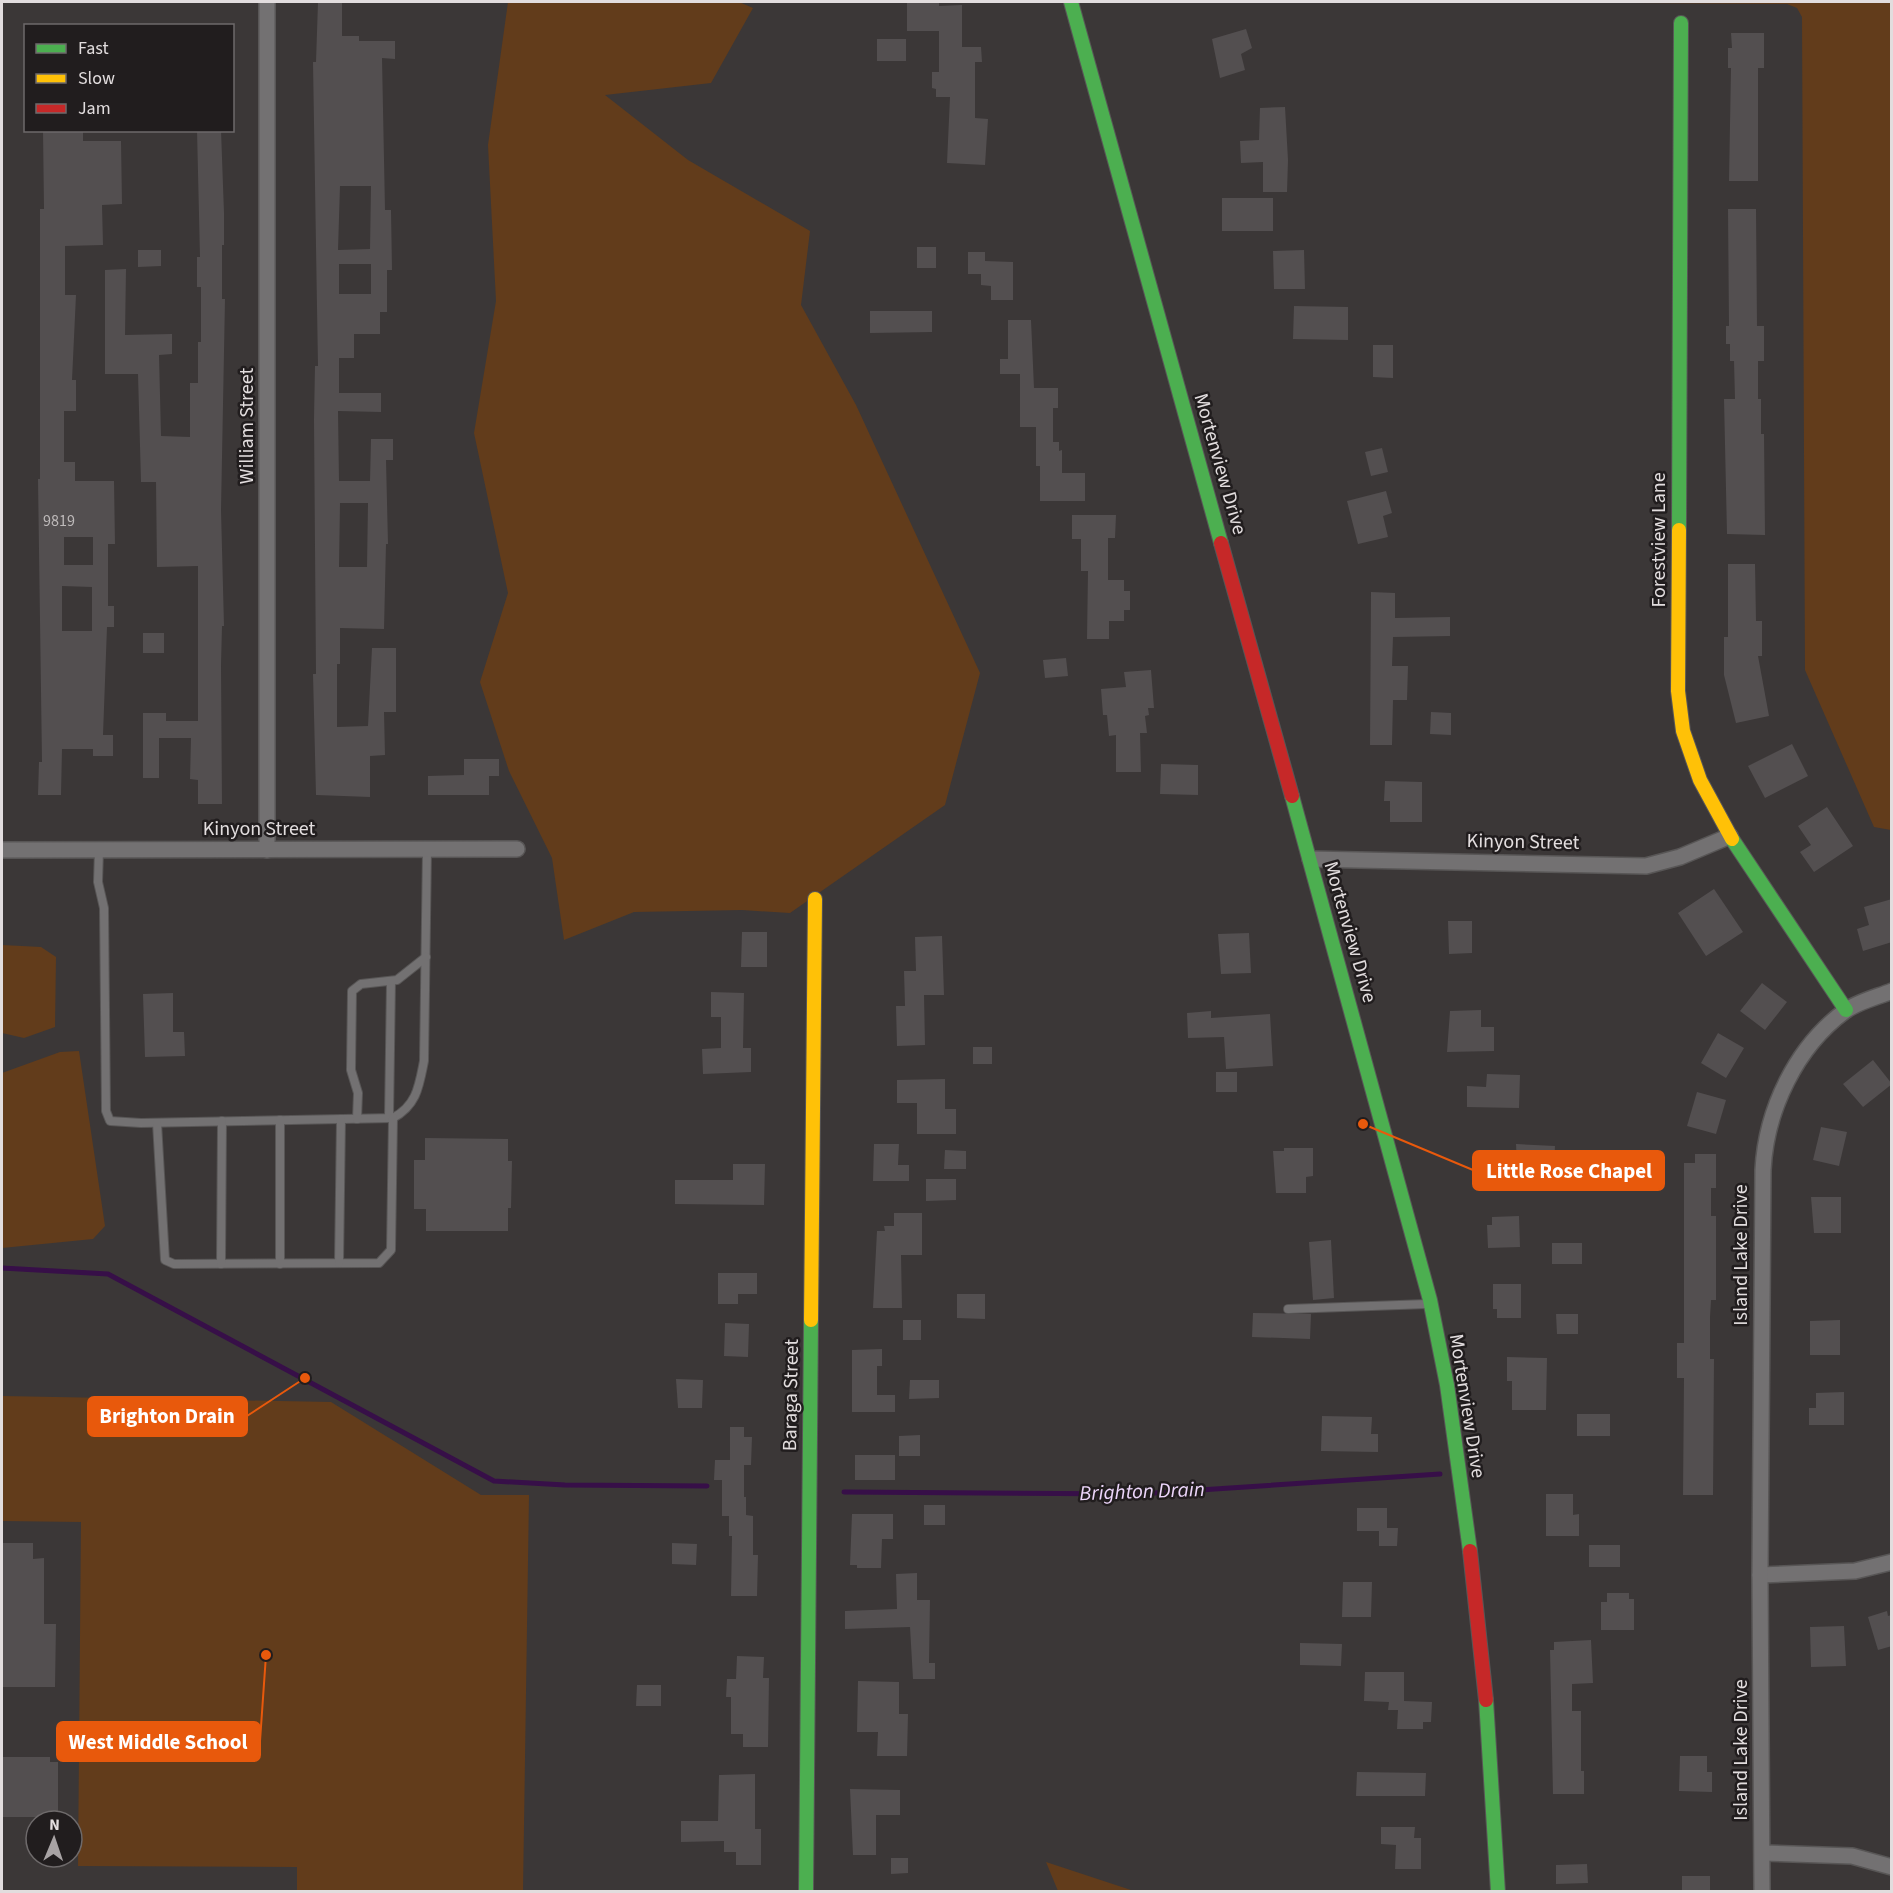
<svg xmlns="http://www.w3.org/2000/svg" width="1893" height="1893" viewBox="0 0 1893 1893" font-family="'Source Sans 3',sans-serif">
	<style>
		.green { fill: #623c1b }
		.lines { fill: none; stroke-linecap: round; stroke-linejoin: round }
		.stream { stroke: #370f48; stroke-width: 5 }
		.building { fill: #534f50; fill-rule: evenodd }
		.lane-casing { stroke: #585656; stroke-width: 10 }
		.street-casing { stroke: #585656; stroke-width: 18 }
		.fast-casing { stroke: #585656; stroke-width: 16 }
		.slow-casing { stroke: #585656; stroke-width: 16 }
		.jam-casing { stroke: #585656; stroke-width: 16 }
		.lane { stroke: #737172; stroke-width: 8 }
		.street { stroke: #737172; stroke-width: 15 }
		.fast { stroke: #4caf50; stroke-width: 14 }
		.slow { stroke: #ffc107; stroke-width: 14 }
		.jam { stroke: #c62828; stroke-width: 14 }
		.labels { text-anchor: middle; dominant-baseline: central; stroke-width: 5; stroke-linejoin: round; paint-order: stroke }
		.number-label { font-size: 16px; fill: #bebaba }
		.street-label { font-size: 20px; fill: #e2ddde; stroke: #211d1e }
		.water-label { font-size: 21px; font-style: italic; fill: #edd6fb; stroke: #211d1e }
		.leader { fill: none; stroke: #e8590c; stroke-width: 2 }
		.callout-dot { fill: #e8590c; stroke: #211d1e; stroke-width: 2 }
		.callout { fill: #e8590c; stroke: #e8590c; stroke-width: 2 }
		.callout-label { font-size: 21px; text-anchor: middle; font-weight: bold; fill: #fff }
	</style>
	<rect width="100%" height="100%" fill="#3b3737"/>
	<g class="green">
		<polygon points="508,2 739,2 753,8 711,83 605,95 688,160 810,231 801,305 856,405 980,673 945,805 790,913 742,910 634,912 564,940 552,858 509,771 480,682 508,593 474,433 496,301 488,145"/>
		<polygon points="1892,2 1892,830 1891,830 1874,827 1805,670 1802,17 1797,8 1787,4 1636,3"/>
		<polygon points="2,945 41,947 56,957 55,1027 24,1038 2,1033"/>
		<polygon points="79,1051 105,1226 93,1239 2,1248 2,1073 60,1052"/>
		<polygon points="2,1396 331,1402 481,1495 529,1495 523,1891 297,1891 297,1867 78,1866 81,1522 2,1521"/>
		<polygon points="1046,1862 1134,1891 1058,1891"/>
	</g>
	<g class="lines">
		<g class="stream">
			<polyline points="2,1268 108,1274 494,1481 565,1485 707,1486"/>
			<polyline points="844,1492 1139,1494 1440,1474"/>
		</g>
	</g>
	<g class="building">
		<path d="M318 2H342V36H359V41H395V59L382 58 385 210H391L392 270H387V312H380V334H354V358H339V393H381V412L338 411 339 481H370L371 439H393V460H386L388 544H386L384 629 340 628V664H337V727L368 726 372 648H396V712H384L385 755 370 756V797L316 795 313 674H316L314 419 315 366H318L317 307 313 62H316ZM340 186H371L370 249 338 250ZM339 264H371V294H339ZM340 503H368L367 567H339Z"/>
		<polygon points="907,2 939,2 939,6 962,5 962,47 981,47 982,62 975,62 975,118 988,119 985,165 947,163 950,97 936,97 936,89 932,88 932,72 939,72 939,31 907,31"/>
		<polygon points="1246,29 1252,48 1241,54 1245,70 1220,78 1212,39"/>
		<polygon points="1731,33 1764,33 1764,68 1758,68 1758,181 1729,181 1731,68 1728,68 1728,48 1732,48"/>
		<rect x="877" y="39" width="29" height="22"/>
		<polygon points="1285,107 1288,160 1287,192 1263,192 1263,162 1241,163 1240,141 1259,140 1260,108"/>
		<path d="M43 130H83V141H121L122 204 102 205 103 245 65 246V295H76L72 380H76V411H64V462H75V481H114L115 544H108V606H114V627H107L103 735H113V756H93V749H62L61 795H38L39 762H42L38 479H40V209H44ZM64 537H93V565H64ZM62 586 92 587V631H62Z"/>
		<polygon points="197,130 221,130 224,213 224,245 222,245 222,299 225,299 221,510 224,626 222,626 221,665 222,804 198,804 198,780 190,779 191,738 159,738 159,778 143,778 143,713 166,713 166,721 198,721 198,566 157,567 156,482 141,482 138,374 105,374 105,270 126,269 125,335 172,334 172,354 159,355 161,436 190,437 190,383 198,383 198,342 201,342 201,287 197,287 197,257 200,257"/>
		<rect x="1222" y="198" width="51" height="33"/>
		<polygon points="1728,209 1756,209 1757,326 1764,326 1764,361 1758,361 1758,399 1761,399 1761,434 1764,434 1765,535 1727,534 1724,399 1735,399 1734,361 1730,361 1730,344 1726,344 1726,326 1729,326"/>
		<rect x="917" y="247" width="19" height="21"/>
		<polygon points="138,250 161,250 161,266 138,267"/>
		<polygon points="1304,250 1305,289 1274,289 1273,251"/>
		<polygon points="968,252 985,252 985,261 1013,262 1013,300 991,300 991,286 981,285 981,274 968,274"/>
		<polygon points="1294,306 1348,307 1348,340 1293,339"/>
		<polygon points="870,311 932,311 932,332 870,333"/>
		<polygon points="1008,320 1031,320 1034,388 1058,388 1058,408 1053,408 1053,442 1059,442 1059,451 1062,450 1062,473 1085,473 1085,501 1040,501 1040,466 1036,466 1036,427 1020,427 1020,374 1000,374 1000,359 1008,359"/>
		<polygon points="1373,345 1393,345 1393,378 1373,377"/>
		<polygon points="1382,448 1388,472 1371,476 1365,452"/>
		<polygon points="1386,491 1392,513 1383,516 1388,537 1358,544 1347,501"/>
		<polygon points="1072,515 1116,515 1115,538 1108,538 1108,580 1124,580 1124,591 1130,591 1130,610 1124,610 1124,621 1109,621 1109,639 1087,639 1088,571 1081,571 1081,539 1072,539"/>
		<polygon points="1728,564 1755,564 1756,621 1762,621 1762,656 1758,656 1769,716 1736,723 1724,675 1724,637 1728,637"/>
		<polygon points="1371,592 1395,593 1395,618 1450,617 1450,636 1393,637 1392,666 1408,666 1407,700 1393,700 1392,745 1370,745"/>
		<rect x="143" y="633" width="21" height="20"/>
		<polygon points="1066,658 1068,676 1045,678 1043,660"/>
		<polygon points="1151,670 1154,708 1148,708 1149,715 1145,716 1147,733 1140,733 1141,772 1116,772 1116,735 1109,736 1107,715 1103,715 1101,689 1126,687 1124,672"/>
		<polygon points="1431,712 1451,713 1451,735 1430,734"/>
		<polygon points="1792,744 1808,776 1765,798 1748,766"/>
		<polygon points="464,759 499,759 499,776 489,776 489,795 428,795 428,776 464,775"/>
		<polygon points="1161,764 1198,765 1198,795 1160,794"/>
		<polygon points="1385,781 1422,782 1422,822 1390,822 1390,801 1384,801"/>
		<polygon points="1827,807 1853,846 1814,872 1800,852 1811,845 1798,826"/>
		<polygon points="1714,889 1743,932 1706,956 1678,913"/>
		<polygon points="1892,899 1892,942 1863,951 1857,929 1869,925 1864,907"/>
		<polygon points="1448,921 1472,921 1472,953 1449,954"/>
		<polygon points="742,932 767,932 767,967 741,967"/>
		<polygon points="1249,933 1251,973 1221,974 1218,934"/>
		<polygon points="942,936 944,995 924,995 925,1045 897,1046 896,1006 905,1006 904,971 916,971 915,937"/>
		<polygon points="1762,983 1787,1002 1765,1030 1740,1011"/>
		<polygon points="711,992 744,993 743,1048 751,1048 751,1072 703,1074 702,1049 721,1048 721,1017 711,1017"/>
		<polygon points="173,993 173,1032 184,1032 185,1056 145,1057 143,994"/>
		<polygon points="1481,1010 1481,1027 1494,1027 1494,1051 1447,1052 1450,1011"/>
		<polygon points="1211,1011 1211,1018 1270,1014 1273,1066 1226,1069 1224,1037 1188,1038 1187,1013"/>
		<polygon points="1718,1033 1744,1048 1726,1078 1701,1063"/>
		<rect x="973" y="1047" width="19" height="17"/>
		<polygon points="1873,1060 1892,1084 1863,1107 1843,1084"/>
		<rect x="1216" y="1072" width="21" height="20"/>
		<polygon points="1487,1074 1520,1075 1519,1108 1467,1107 1467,1086 1486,1087"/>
		<polygon points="945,1079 945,1109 956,1109 956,1134 917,1134 917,1103 897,1103 897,1080"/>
		<polygon points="1697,1092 1726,1100 1716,1134 1687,1126"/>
		<polygon points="1821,1127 1847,1132 1839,1166 1813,1160"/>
		<polygon points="425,1138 508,1139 508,1161 512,1161 511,1208 508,1208 508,1231 426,1231 426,1209 414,1209 414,1160 425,1160"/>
		<polygon points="874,1144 899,1144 898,1165 909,1165 909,1181 873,1181"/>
		<polygon points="1516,1144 1555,1146 1553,1183 1518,1182"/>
		<polygon points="1284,1148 1313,1148 1313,1176 1306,1177 1306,1193 1276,1193 1273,1151 1284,1151"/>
		<polygon points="945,1150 966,1151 966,1169 944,1169"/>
		<polygon points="1695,1154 1716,1154 1716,1188 1711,1188 1711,1216 1716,1216 1716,1300 1711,1300 1710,1317 1710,1359 1714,1359 1713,1495 1683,1495 1684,1378 1677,1378 1677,1343 1684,1343 1684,1163 1695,1163"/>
		<polygon points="733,1164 765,1164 764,1205 675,1204 675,1180 733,1180"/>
		<polygon points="926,1179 956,1179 956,1200 926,1201"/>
		<polygon points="1811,1197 1841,1197 1841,1233 1814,1233"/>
		<polygon points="894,1213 922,1213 922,1255 901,1255 902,1308 873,1308 877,1231 885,1231 884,1226 894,1226"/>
		<polygon points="1519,1216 1520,1247 1488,1248 1487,1225 1492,1225 1492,1217"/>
		<polygon points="1331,1240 1334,1298 1313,1300 1309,1242"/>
		<rect x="1552" y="1243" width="30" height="21"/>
		<polygon points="718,1273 757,1273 757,1294 738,1294 738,1304 718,1304"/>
		<polygon points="1493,1284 1521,1284 1521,1318 1497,1318 1497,1309 1493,1309"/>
		<polygon points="957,1294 985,1294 985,1319 957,1318"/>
		<polygon points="1253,1313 1311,1314 1310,1339 1252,1337"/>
		<polygon points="1556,1314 1578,1314 1578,1334 1557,1334"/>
		<rect x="903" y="1320" width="18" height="20"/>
		<polygon points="1840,1320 1840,1355 1810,1355 1810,1321"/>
		<polygon points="725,1323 749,1324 748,1357 724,1356"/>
		<polygon points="882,1349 882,1366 877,1366 877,1395 895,1395 895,1412 852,1412 852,1350"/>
		<polygon points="1507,1357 1547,1358 1546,1410 1512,1410 1512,1381 1507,1381"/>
		<polygon points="676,1379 703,1380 702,1408 678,1408"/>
		<polygon points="910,1380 939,1380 939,1398 909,1399"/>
		<polygon points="1844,1392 1844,1425 1809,1425 1809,1408 1816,1408 1816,1393"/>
		<rect x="1577" y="1414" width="33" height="22"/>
		<polygon points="1322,1416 1372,1417 1371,1434 1378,1434 1378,1452 1321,1451"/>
		<polygon points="730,1427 744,1427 744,1437 752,1437 751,1465 744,1465 744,1497 746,1497 746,1515 753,1516 753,1555 758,1555 757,1596 731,1596 732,1536 729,1536 729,1516 722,1516 722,1480 714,1480 715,1460 730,1460"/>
		<polygon points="920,1435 920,1456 899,1456 899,1436"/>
		<rect x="855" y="1455" width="40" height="25"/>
		<polygon points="1546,1494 1573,1494 1573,1515 1579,1514 1579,1536 1546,1536"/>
		<rect x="924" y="1505" width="21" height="20"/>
		<polygon points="1357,1508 1387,1508 1387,1528 1398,1528 1397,1546 1379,1546 1379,1531 1357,1531"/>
		<polygon points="852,1514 893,1514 893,1539 882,1539 881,1568 857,1568 857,1565 850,1565"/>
		<polygon points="2,1543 33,1543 33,1559 44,1558 44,1624 56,1624 55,1687 2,1687"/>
		<polygon points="672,1543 697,1544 696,1565 672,1564"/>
		<rect x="1589" y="1545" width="31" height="22"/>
		<polygon points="917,1573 917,1600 930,1600 929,1663 935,1663 935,1679 913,1679 910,1627 845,1629 845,1611 897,1609 896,1574"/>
		<polygon points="1343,1582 1372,1582 1371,1617 1342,1617"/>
		<polygon points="1607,1593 1629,1593 1629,1599 1634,1599 1634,1630 1601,1630 1601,1602 1607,1602"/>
		<polygon points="1887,1611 1888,1616 1892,1615 1892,1646 1878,1650 1868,1617"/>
		<polygon points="1844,1626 1846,1666 1811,1667 1810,1627"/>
		<polygon points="1591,1640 1593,1683 1572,1684 1572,1711 1581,1711 1581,1771 1584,1771 1584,1794 1553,1794 1550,1650 1554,1650 1554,1642"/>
		<polygon points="1300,1643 1342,1644 1341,1666 1300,1665"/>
		<polygon points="737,1656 764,1657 763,1678 769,1678 768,1747 743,1747 743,1734 731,1734 731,1697 726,1697 727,1679 736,1679"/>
		<polygon points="1365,1672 1404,1672 1404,1701 1432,1702 1431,1722 1423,1722 1423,1729 1397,1729 1398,1710 1388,1710 1389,1702 1364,1701"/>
		<polygon points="858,1681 899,1682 899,1714 908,1714 907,1756 877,1756 878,1732 857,1732"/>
		<polygon points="637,1685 661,1685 661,1706 636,1706"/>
		<polygon points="1680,1756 1707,1756 1707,1772 1712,1772 1712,1792 1679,1791"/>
		<polygon points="2,1757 50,1757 50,1762 58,1762 58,1817 2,1817"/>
		<polygon points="1357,1772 1426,1773 1425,1796 1356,1796"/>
		<polygon points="755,1774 755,1829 761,1829 761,1865 736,1865 736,1852 724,1852 724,1841 681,1842 681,1821 718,1821 719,1775"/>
		<polygon points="850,1789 900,1790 900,1815 876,1815 876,1855 853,1855"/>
		<polygon points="1381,1827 1415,1827 1414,1838 1421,1838 1421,1869 1395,1869 1396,1845 1381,1844"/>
		<polygon points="891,1858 908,1858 908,1873 891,1874"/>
		<polygon points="1587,1864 1588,1883 1556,1884 1556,1865"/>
		<rect x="1682" y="1876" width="28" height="16"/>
	</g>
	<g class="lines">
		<defs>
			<g id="lane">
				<path d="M99 850 98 882 104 908 106 1111 110 1121 141 1123 393 1118C417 1105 419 1086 424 1061L427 849"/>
				<polyline points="389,1118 391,981"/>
				<polyline points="357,1119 358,1093 351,1070 352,991 361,984 397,980 426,957"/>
				<polyline points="157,1123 165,1260 174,1264 379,1263 391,1250 393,1118"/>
				<polyline points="339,1263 341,1119"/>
				<polyline points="221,1264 222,1121"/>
				<polyline points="280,1264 280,1120"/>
				<polyline points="1288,1309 1427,1304"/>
			</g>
			<g id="street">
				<polyline points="267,2 267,850"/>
				<polyline points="2,850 517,849"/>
				<polyline points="1310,859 1646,866 1680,857 1730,836"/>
				<polyline points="1760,1575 1855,1571 1892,1562"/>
				<polyline points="1763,1853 1852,1856 1892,1867"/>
				<path d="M1762 1892 1760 1575 1763 1170C1766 1110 1796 1047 1845 1011 1857 1002 1877 997 1892 991"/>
			</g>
			<g id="fast">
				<polyline points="1071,2 1221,543"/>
				<polyline points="1679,530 1681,23"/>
				<polyline points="1292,796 1430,1300 1447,1385 1470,1551"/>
				<polyline points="1732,839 1846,1010"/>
				<polyline points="1486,1700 1498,1892"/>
				<polyline points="806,1892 811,1320"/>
			</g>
			<g id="slow">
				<polyline points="1679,530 1678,691 1683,731 1700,780 1732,839"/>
				<polyline points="811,1320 815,899"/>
			</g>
			<g id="jam">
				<polyline points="1221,543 1292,796"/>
				<polyline points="1470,1551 1486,1700"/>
			</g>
		</defs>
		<use href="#lane" class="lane-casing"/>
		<use href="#street" class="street-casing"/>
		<use href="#fast" class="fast-casing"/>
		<use href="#slow" class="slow-casing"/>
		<use href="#jam" class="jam-casing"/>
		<use href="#lane" class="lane"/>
		<use href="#street" class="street"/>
		<use href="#fast" class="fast"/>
		<use href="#slow" class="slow"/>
		<use href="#jam" class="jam"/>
	</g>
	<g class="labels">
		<g class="number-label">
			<text x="59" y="521">9819</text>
		</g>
		<g class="street-label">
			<text transform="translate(247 426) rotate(-90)">William Street</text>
			<text transform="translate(1220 464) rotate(74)">Mortenview Drive</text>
			<text transform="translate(1659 540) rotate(-90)">Forestview Lane</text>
			<text x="259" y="829">Kinyon Street</text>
			<text transform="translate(1523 842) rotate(1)">Kinyon Street</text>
			<text transform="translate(1350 932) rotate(74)">Mortenview Drive</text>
			<text transform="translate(1741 1255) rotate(-90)">Island Lake Drive</text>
			<text transform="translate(791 1395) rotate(-89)">Baraga Street</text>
			<text transform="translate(1467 1406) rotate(81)">Mortenview Drive</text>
			<text transform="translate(1741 1750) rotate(-90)">Island Lake Drive</text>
		</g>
		<g class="water-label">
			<text transform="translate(1142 1491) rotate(-2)">Brighton Drain</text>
		</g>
	</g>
	<path class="leader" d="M1363 1124L1473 1170M305 1378L247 1416M266 1655L260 1741"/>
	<g class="callout-dot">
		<circle cx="1363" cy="1124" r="6"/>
		<circle cx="305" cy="1378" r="6"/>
		<circle cx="266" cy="1655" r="6"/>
	</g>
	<g class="callout">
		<rect x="1473" y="1151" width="191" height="39" rx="6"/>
		<rect x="88" y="1397" width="159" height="39" rx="6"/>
		<rect x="57" y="1722" width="203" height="39" rx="6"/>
	</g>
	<g class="callout-label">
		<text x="1569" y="1178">Little Rose Chapel</text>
		<text x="167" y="1423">Brighton Drain</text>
		<text x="158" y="1749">West Middle School</text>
	</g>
	<rect width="1893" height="1893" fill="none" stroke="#e2ddde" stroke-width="6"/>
	<rect x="24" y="24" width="210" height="108" fill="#211d1e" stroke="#6e6a6b" stroke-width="1.5"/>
	<rect x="36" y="44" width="30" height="9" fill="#4caf50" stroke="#6e6a6b" stroke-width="1.5"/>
	<text x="78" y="54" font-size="18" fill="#e2ddde">Fast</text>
	<rect x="36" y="74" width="30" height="9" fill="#ffc107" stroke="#6e6a6b" stroke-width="1.5"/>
	<text x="78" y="84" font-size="18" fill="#e2ddde">Slow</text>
	<rect x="36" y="104" width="30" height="9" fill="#c62828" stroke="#6e6a6b" stroke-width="1.5"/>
	<text x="78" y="114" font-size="18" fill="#e2ddde">Jam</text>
	<g transform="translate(54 1839) rotate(2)"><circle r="28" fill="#211d1e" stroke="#6e6a6b" stroke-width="1.5"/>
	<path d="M0-4.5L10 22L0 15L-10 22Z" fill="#a8a3a4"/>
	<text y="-9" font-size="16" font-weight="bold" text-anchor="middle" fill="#e2ddde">N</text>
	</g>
</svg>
